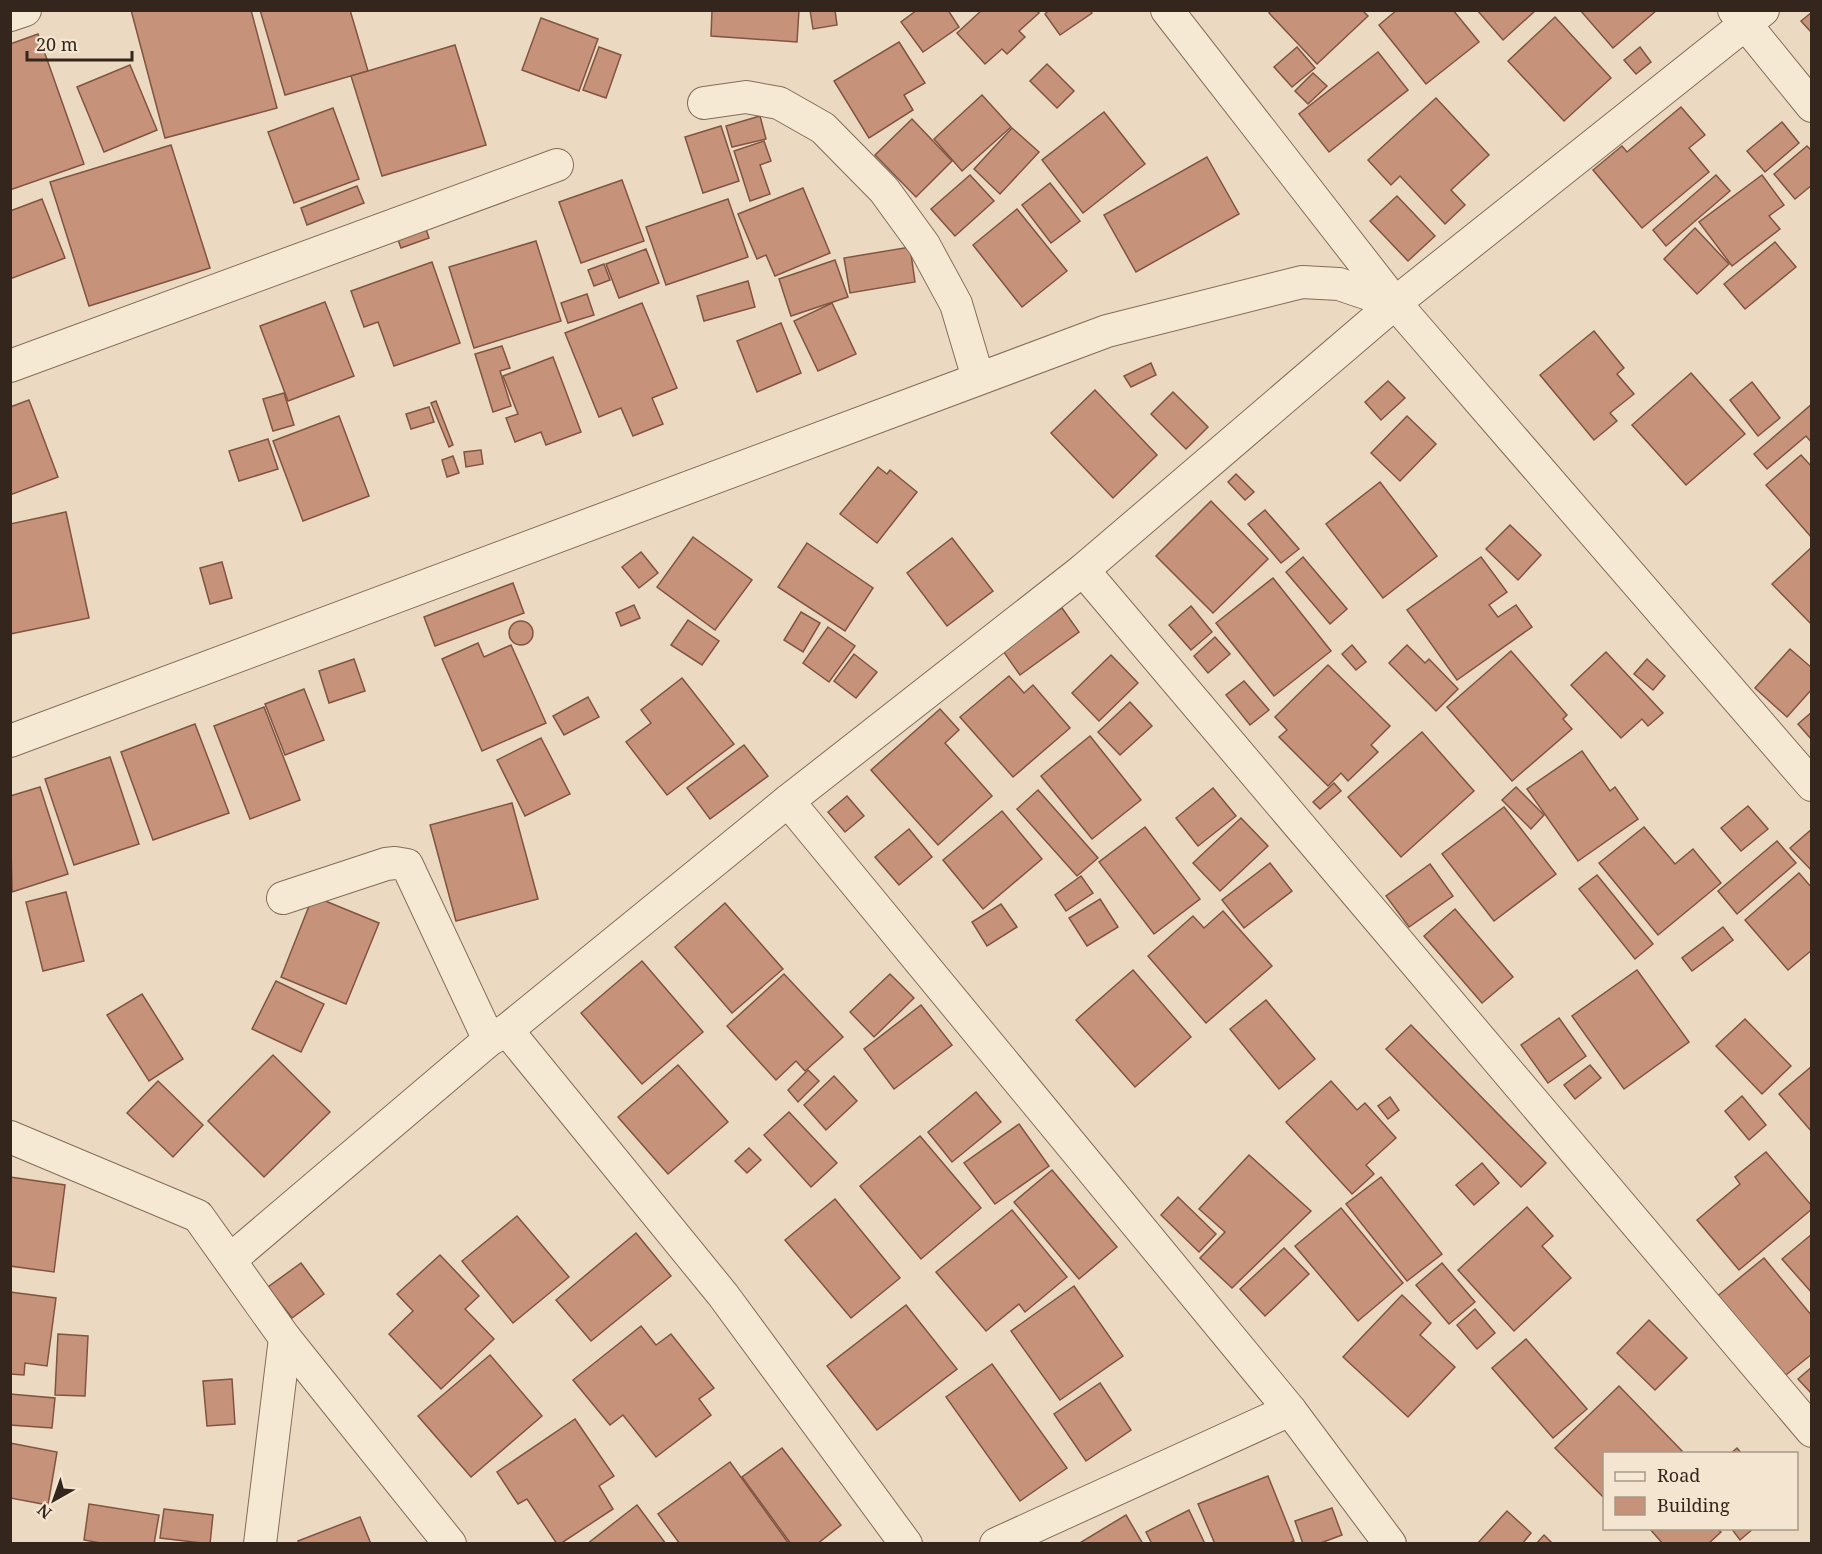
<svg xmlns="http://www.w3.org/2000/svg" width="1822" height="1554" viewBox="0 0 1822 1554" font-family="'Noto Serif',serif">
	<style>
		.building { fill: #c7927a; stroke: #815442; stroke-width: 1.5 }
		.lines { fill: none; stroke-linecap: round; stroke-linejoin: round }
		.minor-casing { stroke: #836c5a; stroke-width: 34 }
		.minor { stroke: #f6e9d4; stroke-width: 32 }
	</style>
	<rect width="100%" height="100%" fill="#ebdac1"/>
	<g class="building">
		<polygon points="131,10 251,10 277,108 165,138"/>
		<polygon points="260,10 350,10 368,71 285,95"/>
		<polygon points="712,10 799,10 797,42 711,36"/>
		<polygon points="810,10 835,10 837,25 813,29"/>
		<polygon points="917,10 948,10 959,27 923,52 901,22"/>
		<polygon points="982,10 1036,10 1039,13 1019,31 1025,37 1007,54 1002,49 985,64 957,33"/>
		<polygon points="1049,10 1090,10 1092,13 1060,35 1045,14"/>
		<polygon points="1271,10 1362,10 1368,16 1317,64 1269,13"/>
		<polygon points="1397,10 1453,10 1479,42 1426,84 1379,25"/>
		<polygon points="1477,10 1536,10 1503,40"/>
		<polygon points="1580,10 1657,10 1613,48"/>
		<polygon points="1812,12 1812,33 1801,21"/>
		<polygon points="1555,17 1611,78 1564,121 1508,61"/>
		<polygon points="541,18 598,39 579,91 522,70"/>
		<polygon points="38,34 84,164 10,190 10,44"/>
		<polygon points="899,42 925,83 904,95 913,110 869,138 834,81"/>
		<polygon points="455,45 486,145 382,176 351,76"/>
		<polygon points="599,47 621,55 606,98 583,90"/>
		<polygon points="1297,47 1315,68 1292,87 1274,67"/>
		<polygon points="1640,47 1651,62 1636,74 1624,60"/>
		<polygon points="1378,52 1408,90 1329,152 1299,114"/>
		<polygon points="1047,64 1074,91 1057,108 1030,81"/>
		<polygon points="130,65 157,130 104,152 77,87"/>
		<polygon points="1313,73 1327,86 1308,104 1295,91"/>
		<polygon points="982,95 1011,127 962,171 934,139"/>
		<polygon points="1436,98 1489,155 1451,190 1465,205 1445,224 1400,176 1391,185 1368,160"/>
		<polygon points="1681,107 1705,135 1689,148 1709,172 1642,228 1593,170 1622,146 1627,152"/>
		<polygon points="333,108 359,179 294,203 268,132"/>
		<polygon points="1104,112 1145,164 1083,213 1042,160"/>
		<polygon points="760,116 766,139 732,147 726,126"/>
		<polygon points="912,119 952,161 916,197 875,155"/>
		<polygon points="1782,122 1799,143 1765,172 1747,151"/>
		<polygon points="721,126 739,181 703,193 685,137"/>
		<polygon points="1012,128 1039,152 1000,194 974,169"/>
		<polygon points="764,141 771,161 760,165 770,194 750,201 734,151"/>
		<polygon points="171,145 210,268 89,306 50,182"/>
		<polygon points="1807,146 1812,151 1812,185 1795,199 1774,174"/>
		<polygon points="1207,157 1239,214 1136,272 1104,215"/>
		<polygon points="970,175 994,201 955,236 931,209"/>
		<polygon points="1716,175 1730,191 1666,246 1653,230"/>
		<polygon points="1762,175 1784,205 1769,216 1780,229 1732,266 1699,222"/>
		<polygon points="622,180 644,241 581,263 559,202"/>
		<polygon points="1050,183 1080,221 1051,243 1022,205"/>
		<polygon points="357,186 364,203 307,225 301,208"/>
		<polygon points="803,188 830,253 775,276 766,255 757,259 738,214"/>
		<polygon points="1397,196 1435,236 1408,261 1370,221"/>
		<polygon points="42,199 65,258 10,279 10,211"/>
		<polygon points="728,199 748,257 666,285 646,227"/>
		<polygon points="1017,209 1067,271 1022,307 973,245"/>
		<polygon points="423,220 429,238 401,248 394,229"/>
		<polygon points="1695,228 1729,264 1697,294 1664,259"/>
		<polygon points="536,241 561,321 474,348 449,267"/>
		<polygon points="1775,242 1796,267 1745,309 1724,284"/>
		<polygon points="910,247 915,282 850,293 844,258"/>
		<polygon points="646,249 659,283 619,298 606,264"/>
		<polygon points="835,260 848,297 791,316 779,279"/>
		<polygon points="432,262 460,343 394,366 378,322 364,327 351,291"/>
		<polygon points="604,264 610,280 594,286 588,270"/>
		<polygon points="748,281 755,307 704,321 697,296"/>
		<polygon points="587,294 594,315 568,323 561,303"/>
		<polygon points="325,302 354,376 288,401 260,326"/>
		<polygon points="642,303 677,388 652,398 663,424 633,436 621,408 599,417 565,333"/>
		<polygon points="832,303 856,354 818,371 794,321"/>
		<polygon points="781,323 801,373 757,392 737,341"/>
		<polygon points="1594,331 1624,368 1617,374 1634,394 1610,413 1617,421 1594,440 1540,375"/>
		<polygon points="502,346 510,368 500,371 511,406 493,412 475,354"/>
		<polygon points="553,357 581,432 546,445 541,432 515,442 506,418 518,414 503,376"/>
		<polygon points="1151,363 1156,375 1131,387 1124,376"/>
		<polygon points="1691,373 1745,434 1686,485 1632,425"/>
		<polygon points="1388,381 1405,398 1381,420 1365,402"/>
		<polygon points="1752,382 1780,418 1758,436 1730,400"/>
		<polygon points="1095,390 1157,455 1113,498 1051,433"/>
		<polygon points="1173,392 1208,427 1186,449 1151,414"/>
		<polygon points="284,393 294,425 273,431 263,399"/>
		<polygon points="29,400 58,477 10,495 10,407"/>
		<polygon points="436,401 453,445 449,447 431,403"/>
		<polygon points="1812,404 1812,443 1806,436 1767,469 1754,454"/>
		<polygon points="429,407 434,422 411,429 406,414"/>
		<polygon points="339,416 369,496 303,521 273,441"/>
		<polygon points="1407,416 1436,444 1400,481 1371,453"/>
		<polygon points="268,439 278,469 239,481 229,451"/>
		<polygon points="481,450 483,464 466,467 464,452"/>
		<polygon points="1801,455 1812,467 1812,538 1766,485"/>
		<polygon points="453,456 459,473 447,477 442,460"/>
		<polygon points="878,467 887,474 890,470 917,492 877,543 840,514"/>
		<polygon points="1236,474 1254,492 1245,500 1228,482"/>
		<polygon points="1380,482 1437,556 1383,598 1326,524"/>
		<polygon points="1211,501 1268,559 1213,613 1156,556"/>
		<polygon points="1265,510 1299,549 1281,563 1248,524"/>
		<polygon points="66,512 89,618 10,634 10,524"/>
		<polygon points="1510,525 1541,555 1518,580 1486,549"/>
		<polygon points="693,537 752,580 715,630 657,587"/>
		<polygon points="952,538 993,591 947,626 907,573"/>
		<polygon points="807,543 873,588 845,631 778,587"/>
		<polygon points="1812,547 1812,625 1772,584"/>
		<polygon points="641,552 658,573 639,588 622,567"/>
		<polygon points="1303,557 1347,609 1330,624 1286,572"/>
		<polygon points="1481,557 1507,592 1489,605 1498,617 1516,605 1532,627 1457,680 1407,610"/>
		<polygon points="222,562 232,598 210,604 200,568"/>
		<polygon points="1273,578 1331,651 1274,696 1216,623"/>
		<polygon points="513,583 524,613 435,646 424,617"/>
		<polygon points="634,605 640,618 621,626 616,613"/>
		<polygon points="1191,606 1212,632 1191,650 1169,625"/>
		<polygon points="1062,608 1079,632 1020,675 1003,651"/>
		<polygon points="801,612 820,623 803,652 784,640"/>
		<polygon points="688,620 719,641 702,665 671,645"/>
		<circle cx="521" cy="633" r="12"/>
		<polygon points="828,627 855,646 829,682 803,663"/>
		<polygon points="1215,637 1230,654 1208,673 1194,656"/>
		<polygon points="478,643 484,657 511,645 546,723 482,751 442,659"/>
		<polygon points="1352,645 1366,662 1356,670 1342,654"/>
		<polygon points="1407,645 1425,663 1429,659 1458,689 1436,711 1389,663"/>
		<polygon points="1790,649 1812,668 1812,689 1787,717 1755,688"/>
		<polygon points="1511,651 1567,715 1563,719 1572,729 1512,781 1447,707"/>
		<polygon points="1606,652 1663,713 1648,726 1642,719 1621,738 1571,685"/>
		<polygon points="854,654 877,672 856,698 834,681"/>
		<polygon points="1111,655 1138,683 1099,721 1072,693"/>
		<polygon points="354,659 365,691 329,703 319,671"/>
		<polygon points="1647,659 1665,676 1653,690 1634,674"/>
		<polygon points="1328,665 1390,726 1371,745 1378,752 1348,781 1341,773 1328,786 1279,737 1287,730 1275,717"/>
		<polygon points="1009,676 1024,693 1033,685 1070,728 1013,777 960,717"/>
		<polygon points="682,678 734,744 667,795 626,742 651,723 641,710"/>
		<polygon points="1244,681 1269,710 1250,725 1226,695"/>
		<polygon points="304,689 324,740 285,755 265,704"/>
		<polygon points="588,697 599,717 564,735 553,716"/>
		<polygon points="1130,702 1152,726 1120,755 1098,732"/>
		<polygon points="264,707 300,800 250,819 214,726"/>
		<polygon points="940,709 959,730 945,743 992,796 938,845 871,770"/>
		<polygon points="1812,712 1812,740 1798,724"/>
		<polygon points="195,724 229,813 153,840 121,752"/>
		<polygon points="1422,732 1474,791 1401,857 1348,797"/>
		<polygon points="1090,736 1141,800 1092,839 1041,776"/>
		<polygon points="541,738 570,794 525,816 497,760"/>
		<polygon points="744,745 768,776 710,819 687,788"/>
		<polygon points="1582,751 1610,791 1615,787 1638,819 1578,861 1527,789"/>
		<polygon points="110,757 139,844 74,865 45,779"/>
		<polygon points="1334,783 1341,791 1320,809 1313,802"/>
		<polygon points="40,787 68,874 12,892 10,796"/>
		<polygon points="1516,787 1544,815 1531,829 1502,800"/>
		<polygon points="1213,788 1236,816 1198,846 1176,818"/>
		<polygon points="1038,790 1098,858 1077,876 1017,809"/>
		<polygon points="847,796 864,816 845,832 828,812"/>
		<polygon points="512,803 538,899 456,921 430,825"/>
		<polygon points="1748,806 1768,829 1741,851 1721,828"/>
		<polygon points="1504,807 1556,874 1494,921 1442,854"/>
		<polygon points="1002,811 1042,859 983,909 943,860"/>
		<polygon points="1241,818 1268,846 1220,891 1193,863"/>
		<polygon points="1145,827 1200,899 1154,934 1099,862"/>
		<polygon points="1644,827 1675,864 1693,849 1721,883 1658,935 1599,863"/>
		<polygon points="909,829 932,857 899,885 875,857"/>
		<polygon points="1812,829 1812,871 1790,848"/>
		<polygon points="1777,841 1796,863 1737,914 1718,891"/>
		<polygon points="1270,863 1292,891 1244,928 1222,900"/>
		<polygon points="1430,864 1453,896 1409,927 1386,896"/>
		<polygon points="1799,873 1812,888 1812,950 1788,970 1745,920"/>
		<polygon points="1597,875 1653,944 1635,959 1579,889"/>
		<polygon points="1081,876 1093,893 1066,911 1055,895"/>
		<polygon points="66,892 84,961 43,971 26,902"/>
		<polygon points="313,896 379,923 346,1004 281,977"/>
		<polygon points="1100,899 1118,927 1087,946 1069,918"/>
		<polygon points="725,903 783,969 732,1013 675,947"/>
		<polygon points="1001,904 1017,927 987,946 972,922"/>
		<polygon points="1455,909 1513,977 1482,1003 1424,936"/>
		<polygon points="1223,911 1272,966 1206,1023 1148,956 1193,916 1204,928"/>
		<polygon points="1723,927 1733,940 1692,971 1682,958"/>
		<polygon points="642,961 703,1032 642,1084 581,1013"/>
		<polygon points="1133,970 1191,1037 1135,1087 1076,1020"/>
		<polygon points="1637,970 1689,1042 1624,1089 1572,1016"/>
		<polygon points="784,974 843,1037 805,1071 796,1061 776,1080 727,1026"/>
		<polygon points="890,974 914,998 874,1037 850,1012"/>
		<polygon points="276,981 324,1004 301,1052 252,1029"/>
		<polygon points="142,994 183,1059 149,1081 107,1015"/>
		<polygon points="1266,1000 1315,1059 1279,1089 1230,1029"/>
		<polygon points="921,1005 952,1045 894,1089 864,1049"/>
		<polygon points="1559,1018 1586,1056 1548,1083 1521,1045"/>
		<polygon points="1745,1019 1791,1066 1762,1094 1716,1046"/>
		<polygon points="1411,1025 1546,1163 1521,1187 1386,1049"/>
		<polygon points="273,1055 330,1112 264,1177 208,1121"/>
		<polygon points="678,1065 728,1122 668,1174 618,1117"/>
		<polygon points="1590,1065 1601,1078 1575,1099 1564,1085"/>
		<polygon points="1812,1066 1812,1132 1779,1094"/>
		<polygon points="808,1070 819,1081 798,1102 788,1090"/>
		<polygon points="834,1076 857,1101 826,1130 804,1105"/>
		<polygon points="158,1081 203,1125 173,1157 127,1113"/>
		<polygon points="1331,1081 1357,1110 1365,1103 1396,1138 1366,1165 1374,1174 1352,1194 1286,1122"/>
		<polygon points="976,1092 1001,1122 952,1162 928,1132"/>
		<polygon points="1742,1096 1766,1125 1749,1140 1725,1111"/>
		<polygon points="1390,1097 1399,1110 1388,1119 1378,1106"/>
		<polygon points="789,1112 837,1163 811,1187 764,1135"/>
		<polygon points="1019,1124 1049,1166 995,1204 964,1163"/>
		<polygon points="920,1136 981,1208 921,1259 860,1186"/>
		<polygon points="749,1148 761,1160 747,1173 735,1161"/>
		<polygon points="1766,1152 1812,1206 1812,1209 1739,1270 1697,1220 1740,1184 1735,1177"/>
		<polygon points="1249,1155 1311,1211 1232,1288 1200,1258 1225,1232 1199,1209"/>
		<polygon points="1482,1163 1499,1183 1474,1205 1456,1185"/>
		<polygon points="1052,1170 1117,1247 1079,1279 1014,1202"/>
		<polygon points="10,1177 65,1185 54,1272 10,1266"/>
		<polygon points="1381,1177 1442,1254 1407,1281 1346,1204"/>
		<polygon points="1178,1197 1216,1234 1199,1252 1161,1215"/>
		<polygon points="835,1199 900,1278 851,1318 785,1240"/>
		<polygon points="1527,1207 1553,1236 1542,1246 1571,1278 1514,1331 1458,1270"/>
		<polygon points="1341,1208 1403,1283 1358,1321 1295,1246"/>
		<polygon points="1012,1210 1067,1277 1025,1312 1019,1304 986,1331 936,1272"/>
		<polygon points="517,1216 569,1277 513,1323 462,1261"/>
		<polygon points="636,1233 671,1276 591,1341 556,1300"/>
		<polygon points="1812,1234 1812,1293 1782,1259"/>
		<polygon points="1284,1248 1309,1274 1265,1316 1240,1289"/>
		<polygon points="440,1255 479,1296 465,1309 494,1339 441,1389 389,1334 413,1311 397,1294"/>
		<polygon points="1764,1258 1812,1316 1812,1354 1781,1379 1715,1298"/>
		<polygon points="301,1263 324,1294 292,1318 268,1287"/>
		<polygon points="1442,1263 1475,1302 1449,1324 1416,1285"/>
		<polygon points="1074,1286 1123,1356 1060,1400 1011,1331"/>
		<polygon points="10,1292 56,1298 47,1366 25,1363 24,1375 10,1374"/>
		<polygon points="1402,1295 1431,1323 1420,1335 1455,1367 1408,1417 1343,1357"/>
		<polygon points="906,1305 957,1369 877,1430 827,1366"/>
		<polygon points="1475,1309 1495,1333 1477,1349 1457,1325"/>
		<polygon points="1649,1320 1687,1358 1655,1390 1617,1353"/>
		<polygon points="641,1326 656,1345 671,1334 714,1388 699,1399 711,1415 656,1457 623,1415 610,1425 573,1380"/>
		<polygon points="58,1334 88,1336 85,1396 55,1395"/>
		<polygon points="1526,1339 1587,1409 1553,1438 1492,1368"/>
		<polygon points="490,1355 542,1416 471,1477 418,1416"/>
		<polygon points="992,1364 1067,1468 1020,1501 946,1397"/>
		<polygon points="1812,1367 1812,1394 1798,1379"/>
		<polygon points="232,1379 235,1424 207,1426 203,1381"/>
		<polygon points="1100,1383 1131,1430 1086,1461 1054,1414"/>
		<polygon points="1619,1386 1682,1451 1679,1454 1604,1454 1604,1498 1555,1448"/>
		<polygon points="10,1394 55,1398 52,1428 10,1425"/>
		<polygon points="575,1419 614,1476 599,1486 613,1509 560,1544 557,1544 527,1499 518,1504 497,1472"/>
		<polygon points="10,1443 57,1452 48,1505 10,1498"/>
		<polygon points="782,1448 841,1525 817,1544 791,1544 742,1477"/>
		<polygon points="1737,1448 1742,1454 1730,1454"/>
		<polygon points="730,1462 789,1544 680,1544 658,1514"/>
		<polygon points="1268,1476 1294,1541 1287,1544 1215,1544 1198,1504"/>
		<polygon points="89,1504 159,1515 154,1544 106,1544 84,1540"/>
		<polygon points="637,1505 666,1544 587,1544"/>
		<polygon points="1332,1508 1342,1535 1318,1544 1303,1544 1295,1521"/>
		<polygon points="164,1509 213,1515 210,1544 160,1538"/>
		<polygon points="1189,1510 1205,1544 1152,1544 1146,1532"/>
		<polygon points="1507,1511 1531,1533 1522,1544 1477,1544"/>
		<polygon points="1126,1515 1143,1544 1078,1544"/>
		<polygon points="360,1517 371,1544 299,1544 298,1541"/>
		<polygon points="1649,1528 1717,1528 1721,1532 1708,1544 1663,1544"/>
		<polygon points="1731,1528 1754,1528 1740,1540"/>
		<polygon points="1544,1535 1553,1544 1536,1544"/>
	</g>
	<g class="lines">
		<defs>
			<g id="minor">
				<polyline points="1167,10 1395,303 1812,785"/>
				<polyline points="1734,10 1812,106"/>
				<polyline points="10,15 25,10"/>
				<polyline points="704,103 746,97 779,103 823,128 884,190 924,245 956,304 978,378"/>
				<polyline points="10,366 557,165"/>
				<polyline points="1083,570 1812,1431"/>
				<polyline points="10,741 1107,331 1302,282 1339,284 1395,303"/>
				<polyline points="788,801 1290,1410 1390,1544"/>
				<polyline points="283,898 386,864 395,863 407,865 489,1040"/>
				<polyline points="507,1030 723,1295 906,1544"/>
				<polyline points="10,1137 198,1216 285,1338 450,1544"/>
				<polyline points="230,1260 489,1040 507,1030 788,801 1083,570 1395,303 1763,10"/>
				<polyline points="260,1544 285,1338"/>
				<polyline points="996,1544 1290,1410"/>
			</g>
		</defs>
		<use href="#minor" class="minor-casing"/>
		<use href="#minor" class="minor"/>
	</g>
	<rect width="1822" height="1554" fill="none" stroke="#34261d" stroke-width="24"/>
	<rect x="1603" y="1452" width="195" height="78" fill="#f3e5d0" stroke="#a79988" stroke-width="1.5"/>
	<rect x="1615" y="1472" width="30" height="9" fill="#f6e9d4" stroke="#a79988" stroke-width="1.5"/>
	<text x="1657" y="1482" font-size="18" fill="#34261d">Road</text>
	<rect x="1615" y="1497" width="30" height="18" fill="#c7927a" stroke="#a79988" stroke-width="1.5"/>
	<text x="1657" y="1512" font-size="18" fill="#34261d">Building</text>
	<g transform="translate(54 1500) rotate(220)" stroke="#f3e5d0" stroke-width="4.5" paint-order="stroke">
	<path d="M0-4.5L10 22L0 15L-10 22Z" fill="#34261d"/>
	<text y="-9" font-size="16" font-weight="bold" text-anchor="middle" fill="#34261d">N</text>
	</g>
	<path d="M27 51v9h105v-9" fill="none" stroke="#34261d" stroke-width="3"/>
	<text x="36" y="51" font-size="18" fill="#34261d" stroke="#f3e5d0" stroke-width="4.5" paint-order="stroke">20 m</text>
</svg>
